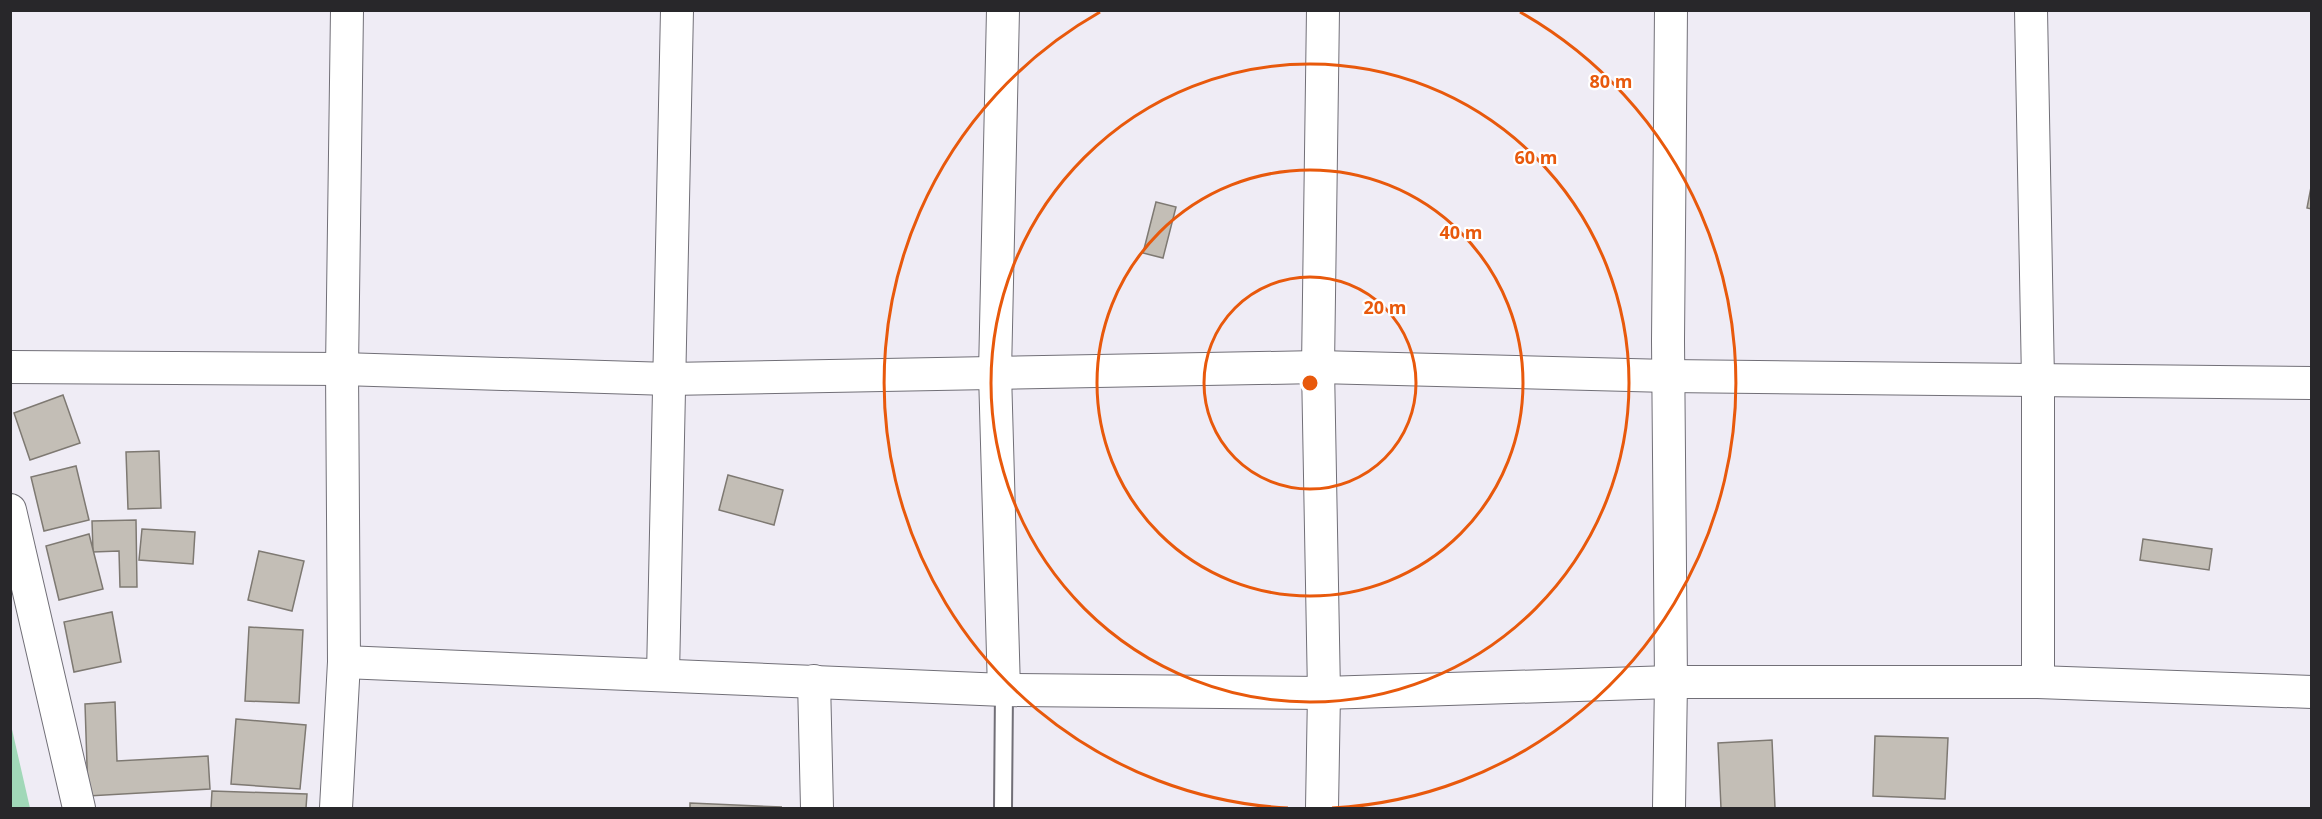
<svg xmlns="http://www.w3.org/2000/svg" width="2322" height="819" viewBox="0 0 2322 819" font-family="'Open Sans',sans-serif">
	<style>
		.green { fill: #a1d8b8 }
		.building { fill: #c3beb6; stroke: #7e7972; stroke-width: 1.5 }
		.lines { fill: none; stroke-linecap: round; stroke-linejoin: round }
		.lane-casing { stroke: #716f77; stroke-width: 20 }
		.street-casing { stroke: #716f77; stroke-width: 34 }
		.lane { stroke: #fff; stroke-width: 16 }
		.street { stroke: #fff; stroke-width: 32 }
		.ring { fill: none; stroke: #e8590c; stroke-width: 3 }
		.centre { fill: #e8590c; stroke: #fff; stroke-width: 3 }
		.ring-label { font-size: 18px; text-anchor: middle; font-weight: bold; fill: #e8590c; stroke: #fff; stroke-width: 4.5; stroke-linejoin: round; paint-order: stroke }
	</style>
	<rect width="100%" height="100%" fill="#efecf5"/>
	<polygon class="green" points="11,725 30,808 11,808"/>
	<g class="building">
		<polygon points="2312,182 2312,209 2307,208"/>
		<polygon points="1156,202 1176,207 1163,258 1143,253"/>
		<polygon points="63,395 80,443 30,460 14,413"/>
		<polygon points="159,451 161,508 128,509 126,452"/>
		<polygon points="76,466 89,520 44,531 31,477"/>
		<polygon points="728,475 783,490 774,525 719,510"/>
		<polygon points="136,520 137,587 120,587 119,551 93,552 92,521"/>
		<polygon points="142,529 195,532 193,564 139,560"/>
		<polygon points="89,534 103,589 59,600 46,546"/>
		<polygon points="2143,539 2212,549 2209,570 2140,560"/>
		<polygon points="259,551 304,561 292,611 248,600"/>
		<polygon points="112,612 121,662 74,672 64,622"/>
		<polygon points="249,627 303,630 299,703 245,701"/>
		<polygon points="115,702 117,761 208,756 210,789 88,796 85,704"/>
		<polygon points="236,719 306,725 300,789 231,784"/>
		<polygon points="1875,736 1948,738 1945,799 1873,796"/>
		<polygon points="1772,740 1775,808 1721,808 1718,743"/>
		<polygon points="212,791 307,794 306,808 211,808"/>
		<polygon points="690,803 782,807 690,808"/>
	</g>
	<g class="lines">
		<defs>
			<polyline id="lane" points="1003,808 1004,690"/>
			<g id="street">
				<polyline points="1003,10 995,373 1004,690"/>
				<polyline points="2031,10 2038,380 2038,682"/>
				<polyline points="10,367 342,369 669,379 1318,367 1668,376 2312,383"/>
				<polyline points="10,510 79,808"/>
				<polyline points="344,662 1004,690 1324,693 1671,682 2038,682 2312,692"/>
				<polyline points="663,675 677,10"/>
				<polyline points="814,681 817,808"/>
				<polyline points="336,808 344,662 342,369 347,10"/>
				<polyline points="1322,808 1324,693 1318,367 1323,10"/>
				<polyline points="1669,808 1671,682 1668,341 1671,10"/>
			</g>
		</defs>
		<use href="#lane" class="lane-casing"/>
		<use href="#street" class="street-casing"/>
		<use href="#lane" class="lane"/>
		<use href="#street" class="street"/>
	</g>
	<g class="ring">
		<circle cx="1310" cy="383" r="106"/>
		<circle cx="1310" cy="383" r="213"/>
		<circle cx="1310" cy="383" r="319"/>
		<path d="M1288 808A426 426 0 0 1 1100 12M1520 12A426 426 0 0 1 1332 808"/>
	</g>
	<circle cx="1310" cy="383" r="9" class="centre"/>
	<g class="ring-label">
		<text x="1611" y="88">80 m</text>
		<text x="1536" y="164">60 m</text>
		<text x="1461" y="239">40 m</text>
		<text x="1385" y="314">20 m</text>
	</g>
	<rect width="2322" height="819" fill="none" stroke="#28272a" stroke-width="24"/>
</svg>
